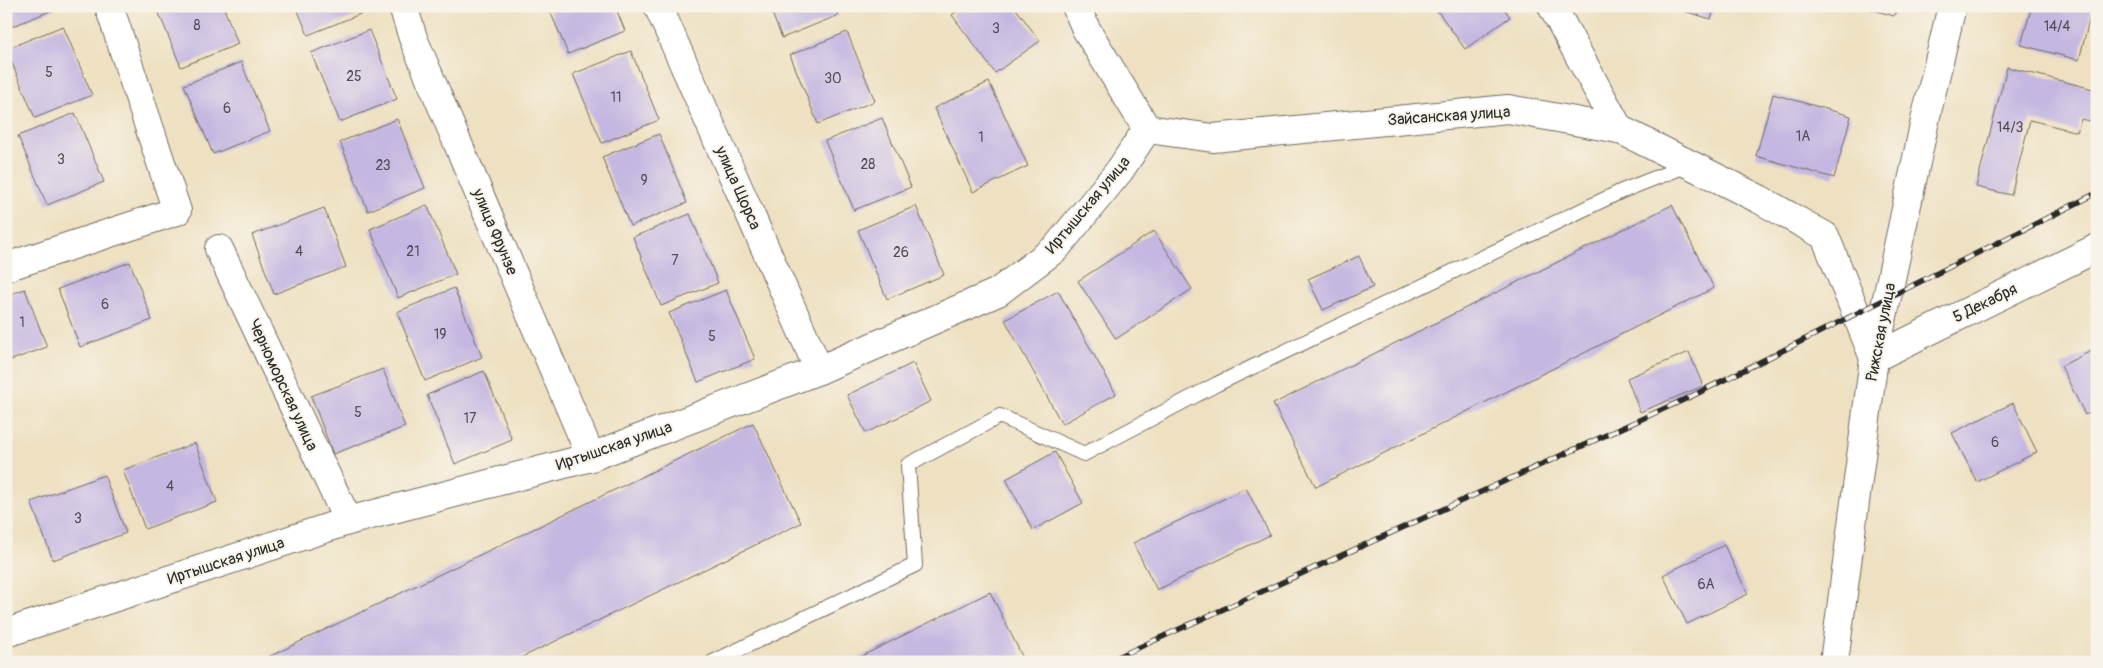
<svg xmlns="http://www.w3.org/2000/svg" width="2103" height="668" viewBox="0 0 2103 668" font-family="Pangolin,sans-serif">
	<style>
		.building { fill: #c4b7e1 }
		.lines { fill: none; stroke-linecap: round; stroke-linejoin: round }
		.lane-casing { stroke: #6f6a5f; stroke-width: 16 }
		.street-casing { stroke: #6f6a5f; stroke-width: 30 }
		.lane { stroke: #fff; stroke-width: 14 }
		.street { stroke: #fff; stroke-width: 28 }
		.rail-casing { stroke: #2b2b2b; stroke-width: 5.5 }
		.rail { stroke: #f7f3e8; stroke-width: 4; stroke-dasharray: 11; stroke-linecap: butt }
		.labels { text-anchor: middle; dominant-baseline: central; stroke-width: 4; stroke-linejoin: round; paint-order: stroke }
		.number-label { font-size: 14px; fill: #514e58 }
		.street-label { font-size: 16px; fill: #2b2b2b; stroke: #f7f3e8 }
	</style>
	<rect width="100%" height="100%" fill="#f7f3e8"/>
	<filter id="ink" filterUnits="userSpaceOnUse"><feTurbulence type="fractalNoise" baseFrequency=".02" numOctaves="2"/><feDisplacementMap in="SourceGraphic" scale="10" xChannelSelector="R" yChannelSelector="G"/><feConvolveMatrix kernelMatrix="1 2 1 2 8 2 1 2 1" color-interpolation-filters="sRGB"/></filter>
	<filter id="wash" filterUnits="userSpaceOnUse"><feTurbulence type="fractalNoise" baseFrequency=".0096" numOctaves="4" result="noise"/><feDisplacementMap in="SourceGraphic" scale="20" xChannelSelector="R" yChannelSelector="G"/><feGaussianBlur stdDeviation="1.12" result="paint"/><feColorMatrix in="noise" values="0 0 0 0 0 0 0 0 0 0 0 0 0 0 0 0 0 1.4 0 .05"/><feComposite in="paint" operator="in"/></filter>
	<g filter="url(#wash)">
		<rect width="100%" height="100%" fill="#eee0c0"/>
		<g id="blocks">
			<g class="building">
				<polygon points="6,6 62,6 6,29"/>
				<polygon points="156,6 223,6 238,44 181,67"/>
				<polygon points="296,6 363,6 365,12 308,35"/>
				<polygon points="548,6 615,6 625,31 568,54"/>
				<polygon points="769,6 836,6 839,15 782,38"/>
				<polygon points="964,6 1014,6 1040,41 995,73 952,15"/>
				<polygon points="1434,6 1502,6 1510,17 1465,49"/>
				<polygon points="1667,6 1715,6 1711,19"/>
				<polygon points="1860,6 1897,6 1894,16"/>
				<polygon points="2032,6 2093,6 2079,60 2021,45"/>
				<polygon points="63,26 92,95 35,118 6,49"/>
				<polygon points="369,30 397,99 340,122 311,53"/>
				<polygon points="847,32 875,101 818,124 790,55"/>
				<polygon points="631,51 659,120 602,143 573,74"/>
				<polygon points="241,62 270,131 213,154 184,85"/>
				<polygon points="2007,67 2097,90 2097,123 2081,119 2077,132 2030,120 2011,195 1976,187"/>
				<polygon points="989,82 1028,166 973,192 934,108"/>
				<polygon points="1773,94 1851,116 1834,178 1756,156"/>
				<polygon points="75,113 104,182 47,205 18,136"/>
				<polygon points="882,118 911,187 854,210 825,141"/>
				<polygon points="397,119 425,188 368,211 340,142"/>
				<polygon points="659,134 687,203 630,226 602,157"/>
				<polygon points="427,205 456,274 398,298 370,229"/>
				<polygon points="1672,205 1714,288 1316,487 1273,404"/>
				<polygon points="916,206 944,275 887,299 858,230"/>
				<polygon points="324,208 346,267 274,294 252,235"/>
				<polygon points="690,214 718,283 661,306 633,237"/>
				<polygon points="1154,231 1192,289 1116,339 1078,281"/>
				<polygon points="1359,256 1373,287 1323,310 1308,279"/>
				<polygon points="130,262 152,320 80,347 58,289"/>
				<polygon points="454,288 482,357 425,381 397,312"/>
				<polygon points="25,289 47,347 6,362 6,296"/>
				<polygon points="726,290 755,359 698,382 669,313"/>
				<polygon points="1058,291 1116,394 1062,424 1005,320"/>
				<polygon points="2097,348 2097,409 2085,415 2061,366"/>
				<polygon points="1689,352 1703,386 1640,412 1627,378"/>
				<polygon points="913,363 931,401 866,433 847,395"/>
				<polygon points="383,369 405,427 333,454 311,396"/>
				<polygon points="484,371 512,440 455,464 427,395"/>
				<polygon points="2013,403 2037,452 1977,482 1952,433"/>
				<polygon points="753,423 801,523 512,662 258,662"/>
				<polygon points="195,443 217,502 145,529 123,470"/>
				<polygon points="1055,452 1083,503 1033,530 1006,479"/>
				<polygon points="104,475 126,533 53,560 31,502"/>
				<polygon points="1246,488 1270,535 1157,590 1133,543"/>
				<polygon points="1724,545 1748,594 1687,624 1663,575"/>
				<polygon points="990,592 1025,662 850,662"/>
			</g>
		</g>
	</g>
	<g filter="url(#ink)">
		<use href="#blocks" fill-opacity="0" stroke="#6f6a5f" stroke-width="1"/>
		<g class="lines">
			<defs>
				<polyline id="lane" points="713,662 915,565 908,465 1000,416 1084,454 1217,384 1622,191 1688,165"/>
				<g id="street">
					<polyline points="403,6 413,38 591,457"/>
					<polyline points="658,6 819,370"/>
					<polyline points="1076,6 1086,29 1147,129 1213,138 1508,109 1619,129 1759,199 1825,236 1874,358 2097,248"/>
					<polyline points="1552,6 1619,129"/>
					<polyline points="219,249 348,521"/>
					<polyline points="6,267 177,211 109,6"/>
					<polyline points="6,633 348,521 591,457 819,370 998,292 1056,248 1120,170 1147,129"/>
					<polyline points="1834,662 1874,358 1926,116 1952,6"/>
				</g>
			</defs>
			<use href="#lane" class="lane-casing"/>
			<use href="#street" class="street-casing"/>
			<use href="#lane" class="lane"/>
			<use href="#street" class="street"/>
			<defs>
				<polyline id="rail" points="1107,662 1692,396 2097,193"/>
			</defs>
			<use href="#rail" class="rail-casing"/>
			<use href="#rail" class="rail"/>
		</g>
	</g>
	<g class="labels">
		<g class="number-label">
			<text x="197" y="25">8</text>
			<text x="2057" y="26">14/4</text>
			<text x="996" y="28">3</text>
			<text x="49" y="72">5</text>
			<text x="354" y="76">25</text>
			<text x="833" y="78">30</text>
			<text x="616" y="97">11</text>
			<text x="227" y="108">6</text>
			<text x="2010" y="127">14/3</text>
			<text x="1803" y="136">1А</text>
			<text x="981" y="137">1</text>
			<text x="61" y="159">3</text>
			<text x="868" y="164">28</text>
			<text x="383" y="165">23</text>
			<text x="644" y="180">9</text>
			<text x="299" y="251">4</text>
			<text x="413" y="251">21</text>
			<text x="901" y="252">26</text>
			<text x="675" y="260">7</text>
			<text x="105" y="304">6</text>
			<text x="22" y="322">1</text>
			<text x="440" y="334">19</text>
			<text x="712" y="336">5</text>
			<text x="358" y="412">5</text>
			<text x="470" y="418">17</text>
			<text x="1995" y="442">6</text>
			<text x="170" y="486">4</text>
			<text x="78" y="518">3</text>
			<text x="1706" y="584">6А</text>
		</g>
		<g class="street-label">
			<text transform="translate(1449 116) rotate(-4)">Зайсанская улица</text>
			<text transform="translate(738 188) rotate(66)">улица Щорса</text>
			<text transform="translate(1088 205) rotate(-50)">Иртышская улица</text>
			<text transform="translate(495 232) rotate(67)">улица Фрунзе</text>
			<text transform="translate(1985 303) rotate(-26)">5 Декабря</text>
			<text transform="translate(1881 332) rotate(-79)">Рижская улица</text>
			<text transform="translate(283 385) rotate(65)">Черноморская улица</text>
			<text transform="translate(614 446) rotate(-19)">Иртышская улица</text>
			<text transform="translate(226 561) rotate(-18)">Иртышская улица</text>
		</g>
	</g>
	<rect width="2103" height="668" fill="none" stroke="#f7f3e8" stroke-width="25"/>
</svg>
